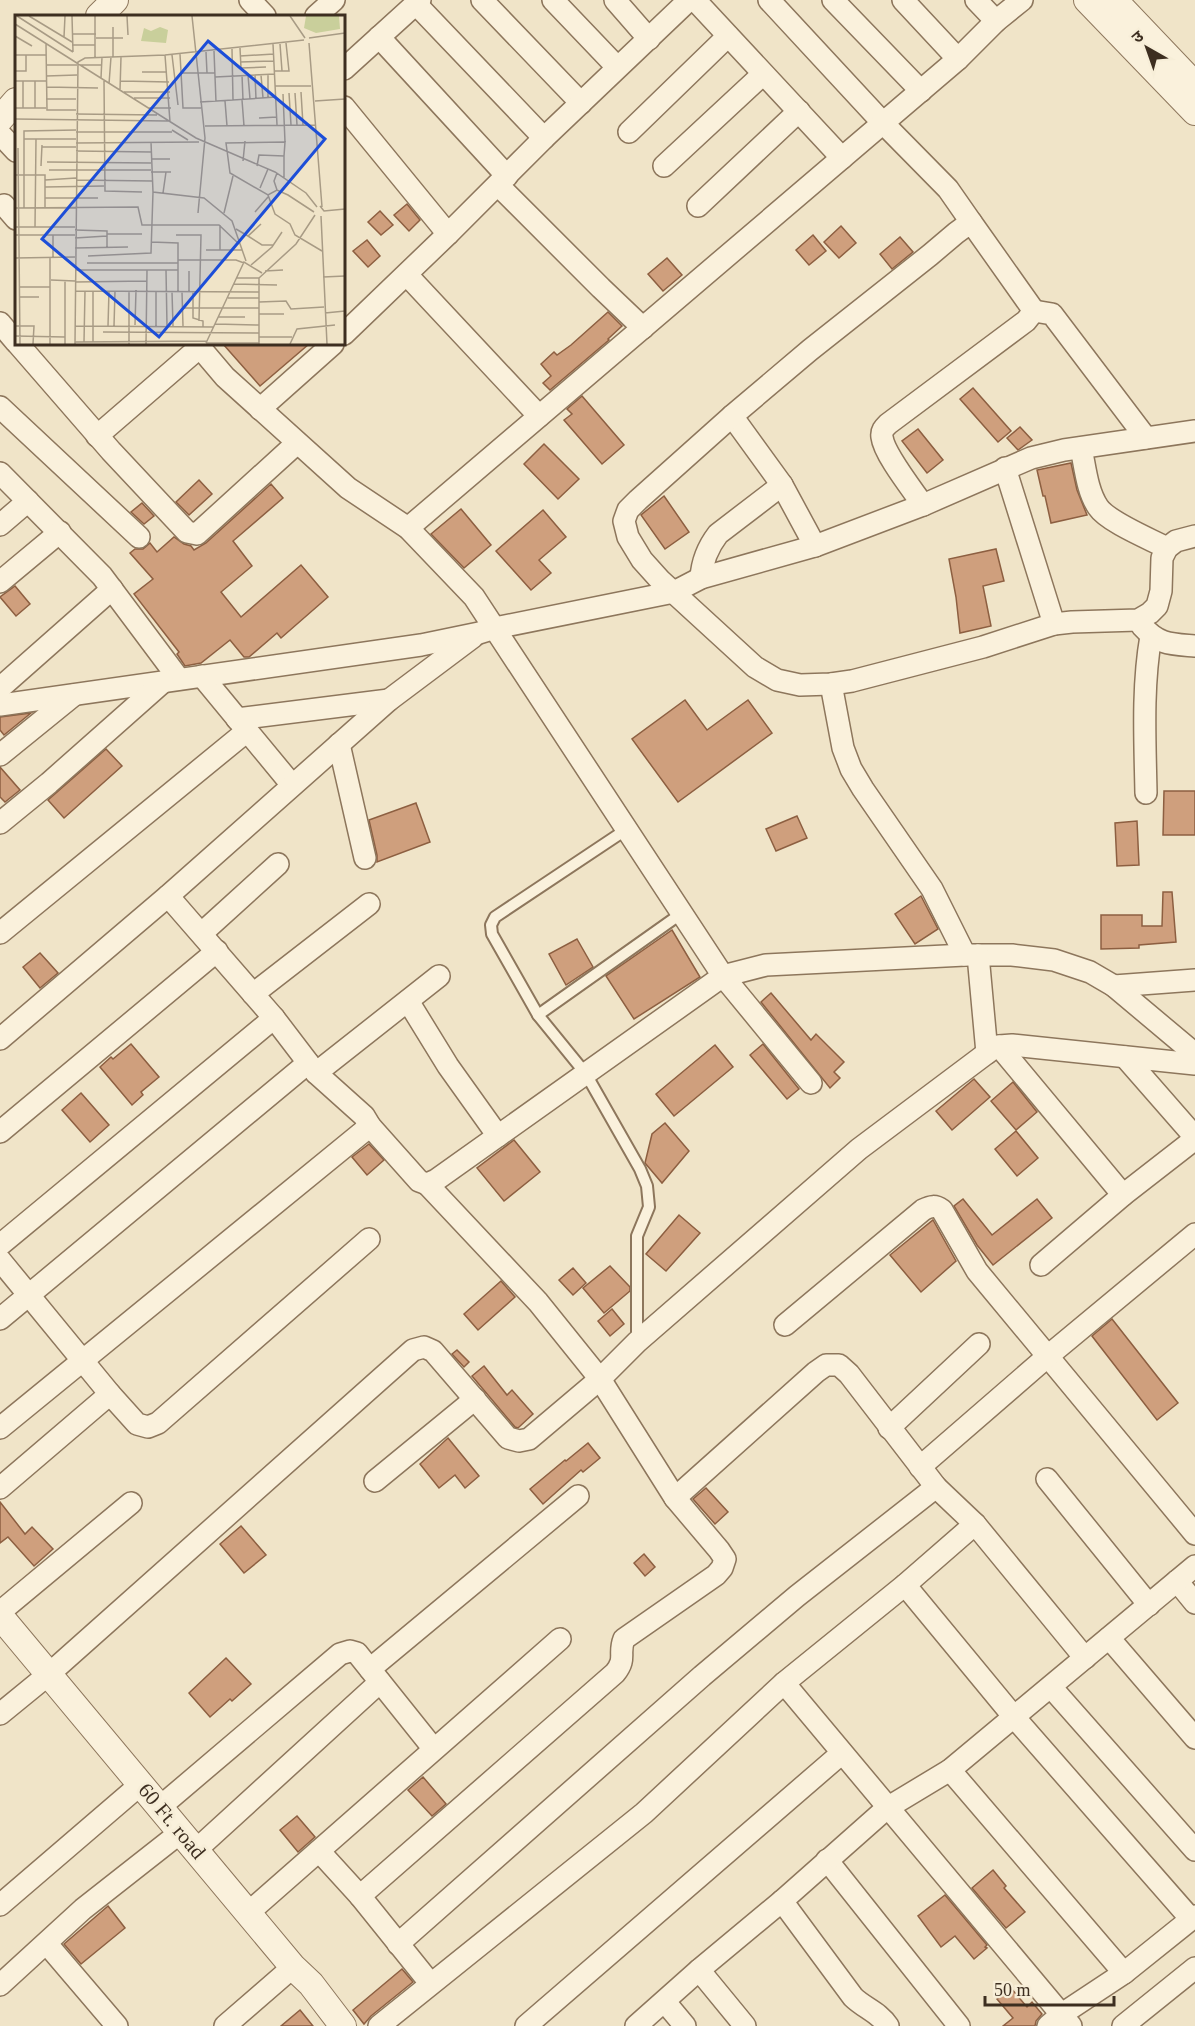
<svg xmlns="http://www.w3.org/2000/svg" width="1195" height="2026" viewBox="0 0 1195 2026" font-family="'Times New Roman','Noto Sans Devanagari',serif">
	<style>
		.building { fill: #cf9f7d; stroke: #8d5f41; stroke-width: 1.5 }
		.lines { fill: none; stroke-linecap: round; stroke-linejoin: round }
		.service-casing { stroke: #8d765c; stroke-width: 14 }
		.minor-casing { stroke: #8d765c; stroke-width: 24 }
		.tertiary-casing { stroke: #8d765c; stroke-width: 28 }
		.service { stroke: #faf1dc; stroke-width: 10 }
		.minor { stroke: #faf1dc; stroke-width: 21 }
		.tertiary { stroke: #faf1dc; stroke-width: 26 }
		.labels { text-anchor: middle; dominant-baseline: central; stroke-width: 6; stroke-linejoin: round; paint-order: stroke }
		.street-label { font-size: 21px; fill: #3d2e20; stroke: #f7eed8 }
		.inset-road { fill: none; stroke: #a89b85; stroke-width: 1.5 }
		.view { fill: #1d4ed8; fill-opacity: 0.15; stroke: #1d4ed8; stroke-width: 3 }
		.inset-edge { fill: none; stroke: #3d2e20; stroke-width: 3 }
	</style>
	<rect width="100%" height="100%" fill="#f0e4c8"/>
	<g class="building">
		<polygon points="407,204 420,220 409,231 394,215"/>
		<polygon points="380,211 393,225 381,235 368,222"/>
		<polygon points="841,226 856,243 839,258 824,242"/>
		<polygon points="813,235 826,251 809,265 796,250"/>
		<polygon points="900,237 913,252 892,269 880,254"/>
		<polygon points="367,240 380,256 368,267 353,251"/>
		<polygon points="667,258 682,275 663,291 648,274"/>
		<polygon points="608,312 622,326 608,339 609,340 550,390 543,383 551,376 541,364 554,352 557,355 571,345"/>
		<polygon points="223,344 309,344 260,386"/>
		<polygon points="973,388 1011,431 998,442 960,399"/>
		<polygon points="582,396 624,445 602,464 564,420 572,414 567,409"/>
		<polygon points="1020,427 1032,440 1018,450 1007,438"/>
		<polygon points="918,429 943,460 927,473 902,441"/>
		<polygon points="544,444 579,479 558,499 524,464"/>
		<polygon points="1071,463 1077,490 1087,515 1051,523 1045,496 1043,496 1037,470"/>
		<polygon points="199,480 212,494 189,515 176,502"/>
		<polygon points="271,484 283,498 233,541 252,566 221,592 241,617 301,565 328,597 281,638 277,633 249,657 244,657 230,640 201,663 185,666 177,654 179,652 134,594 153,579 130,553 135,549 143,549 150,543 157,552 174,537 184,544 191,546 194,550 206,543"/>
		<polygon points="664,496 689,532 665,549 641,515"/>
		<polygon points="142,503 154,516 144,524 131,512"/>
		<polygon points="461,509 491,545 464,568 431,534"/>
		<polygon points="543,510 566,537 539,560 551,573 531,590 496,551"/>
		<polygon points="996,549 1004,581 983,586 991,626 960,633 956,597 949,559"/>
		<polygon points="15,586 30,604 16,616 0,597"/>
		<polygon points="685,700 707,730 748,700 772,733 678,802 632,739"/>
		<polygon points="31,713 4,735 0,730 0,717"/>
		<polygon points="106,749 122,766 64,818 48,800"/>
		<polygon points="0,767 20,790 5,802 0,797"/>
		<polygon points="1164,791 1195,791 1195,835 1163,835"/>
		<polygon points="416,803 430,842 377,862 377,855 369,820"/>
		<polygon points="797,816 807,838 776,851 766,829"/>
		<polygon points="1137,821 1139,865 1117,866 1115,823"/>
		<polygon points="1163,892 1172,892 1176,942 1139,945 1139,948 1101,949 1101,915 1142,915 1142,926 1162,926"/>
		<polygon points="921,896 938,929 915,944 895,914"/>
		<polygon points="672,930 700,977 634,1019 606,976"/>
		<polygon points="577,939 593,967 566,985 549,954"/>
		<polygon points="40,953 58,973 40,988 23,967"/>
		<polygon points="771,993 811,1040 816,1034 844,1062 834,1072 840,1078 830,1088 761,1002"/>
		<polygon points="131,1044 159,1077 141,1092 143,1095 132,1105 100,1067 111,1057 113,1059"/>
		<polygon points="763,1044 799,1089 787,1099 750,1055"/>
		<polygon points="715,1045 733,1067 674,1116 656,1094"/>
		<polygon points="974,1079 990,1097 952,1130 936,1111"/>
		<polygon points="1013,1082 1037,1112 1016,1130 991,1101"/>
		<polygon points="81,1093 109,1125 90,1142 62,1110"/>
		<polygon points="665,1123 689,1151 662,1183 645,1163 652,1134"/>
		<polygon points="1016,1131 1038,1158 1017,1176 995,1149"/>
		<polygon points="514,1140 540,1172 504,1201 477,1168"/>
		<polygon points="369,1144 384,1160 367,1175 352,1157"/>
		<polygon points="963,1199 992,1235 1037,1199 1052,1218 993,1265 977,1245 954,1206"/>
		<polygon points="679,1215 700,1233 666,1271 646,1254"/>
		<polygon points="933,1220 956,1261 921,1292 890,1255"/>
		<polygon points="610,1266 630,1287 630,1291 604,1313 583,1288"/>
		<polygon points="573,1268 586,1283 573,1295 559,1280"/>
		<polygon points="501,1281 515,1297 478,1330 464,1314"/>
		<polygon points="612,1309 624,1324 610,1336 598,1321"/>
		<polygon points="1112,1319 1178,1403 1157,1420 1092,1336"/>
		<polygon points="457,1350 469,1362 464,1367 452,1354"/>
		<polygon points="484,1366 507,1395 512,1390 533,1414 518,1428 515,1427 472,1376"/>
		<polygon points="448,1438 479,1476 465,1488 455,1475 439,1488 420,1464"/>
		<polygon points="588,1443 600,1458 583,1472 581,1470 543,1504 530,1489 565,1460 566,1461"/>
		<polygon points="706,1488 728,1512 715,1524 693,1499"/>
		<polygon points="0,1502 25,1534 32,1527 53,1549 34,1566 8,1537 0,1543"/>
		<polygon points="241,1526 266,1555 244,1573 220,1544"/>
		<polygon points="644,1554 655,1567 645,1576 634,1563"/>
		<polygon points="226,1658 251,1684 232,1701 230,1699 210,1717 189,1693"/>
		<polygon points="423,1777 446,1804 432,1816 408,1790"/>
		<polygon points="297,1816 315,1837 298,1852 280,1830"/>
		<polygon points="993,1870 1006,1886 1004,1888 1025,1912 1006,1928 972,1888"/>
		<polygon points="945,1895 987,1945 985,1947 987,1948 974,1959 955,1936 941,1947 918,1916"/>
		<polygon points="108,1906 125,1928 81,1964 64,1944"/>
		<polygon points="402,1969 413,1982 371,2016 364,2024 353,2010"/>
		<polygon points="1010,1987 1027,2007 1032,2002 1042,2014 1036,2021 1035,2026 1003,2026 1013,2018 997,1999"/>
		<polygon points="300,2010 313,2026 281,2026"/>
	</g>
	<g class="lines">
		<defs>
			<g id="service">
				<polyline points="627,829 495,917 491,925 492,934 538,1015 586,1074 640,1169 647,1186 649,1207 637,1236 637,1340"/>
				<polyline points="538,1015 682,913"/>
			</g>
			<g id="minor">
				<polyline points="250,0 265,16"/>
				<polyline points="482,0 581,103"/>
				<polyline points="553,0 617,67"/>
				<polyline points="615,0 649,39"/>
				<polyline points="695,0 842,158"/>
				<polyline points="769,0 883,123 948,189 971,222"/>
				<polyline points="833,0 921,91"/>
				<polyline points="903,0 958,59"/>
				<polyline points="976,0 996,21"/>
				<polyline points="416,4 544,138"/>
				<polyline points="316,16 334,0"/>
				<polyline points="379,37 507,176"/>
				<polyline points="344,69 420,0"/>
				<polyline points="344,107 448,234 544,138 689,0"/>
				<polyline points="629,132 728,36"/>
				<polyline points="0,134 16,151"/>
				<polyline points="664,166 763,74"/>
				<polyline points="498,185 601,288 643,328"/>
				<polyline points="4,205 16,219"/>
				<polyline points="698,206 799,111"/>
				<polyline points="407,275 539,416"/>
				<polyline points="1034,311 1052,314 1146,438"/>
				<polyline points="0,323 16,342"/>
				<polyline points="344,334 448,234"/>
				<polyline points="18,344 111,451 187,532 197,534 297,443"/>
				<polyline points="197,344 225,377 348,488 408,528 474,597 723,976 811,1083"/>
				<polyline points="0,407 139,537"/>
				<polyline points="260,409 333,344"/>
				<polyline points="732,416 782,485 815,546"/>
				<polyline points="97,436 200,347"/>
				<path d="M1081 448C1085 466 1087 491 1098 507 1108 522 1150 539 1167 548"/>
				<polyline points="1005,468 1054,624"/>
				<polyline points="0,473 102,576 179,679"/>
				<path d="M923 505C912 489 884 454 882 437 881 431 884 428 888 424L1026 321 1034 311 971 222 956 233 930 255 810 350 732 416 638 500 628 510 624 521 628 537 642 560 660 580 755 667 777 680 800 685 831 684 852 681 983 647 1054 624 1072 622 1138 620 1150 613 1157 606 1161 591 1162 558 1167 548 1176 541 1195 536"/>
				<polyline points="0,525 28,501"/>
				<polyline points="408,528 958,59 996,21 1022,0"/>
				<path d="M701 578C702 562 708 547 718 534L782 485"/>
				<polyline points="0,582 60,532"/>
				<path d="M1142 626C1159 645 1171 644 1195 646"/>
				<polyline points="202,676 292,785"/>
				<polyline points="831,684 843,748 851,769 863,789 932,889 965,955"/>
				<polyline points="0,688 112,589"/>
				<polyline points="0,705 421,645 479,633 495,628 674,592 701,578 815,546 923,505 1031,458 1064,450 1195,431"/>
				<polyline points="237,719 389,700"/>
				<polyline points="339,744 365,858"/>
				<polyline points="0,755 74,695"/>
				<path d="M1146 793C1145 741 1142 687 1151 636"/>
				<polyline points="0,823 49,783 163,682"/>
				<polyline points="168,896 274,1018 316,1073 364,1116 370,1126 419,1181 427,1184 436,1180 723,976 766,965 965,955 1012,955 1054,960 1090,972 1114,986 1195,1054"/>
				<polyline points="0,933 247,731"/>
				<polyline points="202,933 278,864"/>
				<polyline points="978,955 987,1053"/>
				<polyline points="1114,986 1195,980"/>
				<polyline points="253,994 369,904"/>
				<polyline points="408,1001 448,1066 498,1136"/>
				<polyline points="0,1039 168,896 389,700 473,637"/>
				<polyline points="999,1046 1123,1195"/>
				<polyline points="1125,1057 1195,1137"/>
				<polyline points="316,1073 439,976"/>
				<polyline points="0,1132 217,951"/>
				<polyline points="0,1245 274,1018"/>
				<polyline points="0,1260 110,1394 137,1424 148,1427 158,1423 369,1239"/>
				<polyline points="1041,1265 1123,1195 1195,1139"/>
				<polyline points="0,1319 308,1063"/>
				<path d="M785 1325 923 1210C931 1206 935 1205 942 1210L977 1271 1195 1534"/>
				<polyline points="0,1428 370,1126"/>
				<polyline points="889,1428 979,1344"/>
				<polyline points="920,1467 1048,1356 1195,1234"/>
				<polyline points="1047,1479 1149,1605"/>
				<polyline points="375,1481 475,1399"/>
				<polyline points="0,1488 110,1394"/>
				<polyline points="675,1498 816,1372 826,1365 839,1365 849,1374 936,1487 975,1524 1085,1658"/>
				<polyline points="1177,1581 1195,1603"/>
				<polyline points="905,1585 1014,1717 1191,1919"/>
				<polyline points="0,1612 131,1503"/>
				<polyline points="1109,1638 1195,1738"/>
				<polyline points="370,1669 578,1496"/>
				<polyline points="784,1683 1071,2026"/>
				<polyline points="1051,1687 1195,1850"/>
				<polyline points="0,1714 49,1674 413,1350 424,1347 433,1351 508,1438 519,1441 529,1439 600,1379 637,1342 859,1149 991,1050 999,1046 1012,1045 1195,1064"/>
				<polyline points="950,1770 1124,1973"/>
				<polyline points="160,1807 340,1654 350,1651 357,1653 433,1748"/>
				<polyline points="196,1850 380,1682"/>
				<polyline points="319,1851 360,1896 430,1983"/>
				<polyline points="827,1860 959,2026"/>
				<path d="M360 1896 615 1673C627 1658 618 1654 624 1639L716 1575 722 1568 725 1559 719 1550 675 1498 600 1379 538 1302 427 1184"/>
				<path d="M782 1901 853 1997C864 2008 879 2012 888 2026"/>
				<polyline points="0,1905 141,1784"/>
				<polyline points="248,1913 560,1639"/>
				<polyline points="47,1944 117,2026"/>
				<polyline points="398,1944 702,1676 797,1596 936,1487"/>
				<polyline points="699,1970 745,2026"/>
				<polyline points="0,1985 83,1909 181,1832"/>
				<polyline points="665,2002 685,2026"/>
				<polyline points="225,2026 293,1967"/>
				<polyline points="379,2026 644,1813 784,1683 905,1585 975,1524"/>
				<polyline points="526,2026 842,1753"/>
				<polyline points="636,2026 699,1970 782,1901 887,1808 950,1770 1195,1566"/>
				<polyline points="1048,2026 1062,2014 1124,1973 1195,1916"/>
				<polyline points="1123,2026 1195,1968"/>
			</g>
			<g id="tertiary">
				<polyline points="1087,0 1195,112"/>
				<polyline points="1114,0 1195,85"/>
				<polyline points="99,16 115,0"/>
				<polyline points="0,119 16,101"/>
				<polyline points="0,1616 293,1967 311,1984 343,2026"/>
			</g>
		</defs>
		<use href="#service" class="service-casing"/>
		<use href="#minor" class="minor-casing"/>
		<use href="#tertiary" class="tertiary-casing"/>
		<use href="#service" class="service"/>
		<use href="#minor" class="minor"/>
		<use href="#tertiary" class="tertiary"/>
	</g>
	<g class="labels">
		<g class="street-label">
			<text transform="translate(172 1821) rotate(50)">60 Ft. road</text>
		</g>
	</g>
	<g transform="translate(15 15)">
		<rect width="330" height="330" fill="#f0e4c8"/>
		<path d="M145 12 153 15 151 28 126 26 129 13 136 16Z" fill="#c9cf9b"/>
		<path d="M291 1H324L325 14 301 18 289 13Z" fill="#c9cf9b"/>
		<path class="inset-road" d="M2 1 58 37M14 1 57 27M57 1 58 37M112 1 113 20M177 1 190 123 183 198M275 1 290 23M0 9 181 123 260 157 291 178 302 192M57 19H81M0 21 17 31M49 22 50 1M81 23H108M294 23 330 18M294 28 307 192M31 29 32 95H61M258 29 262 110M265 29 267 56M57 30H80M225 33 226 53 251 52M217 34 218 85 261 82M199 36 201 87M191 37 192 58M165 39 168 93H186M0 40H31M150 40 155 107M157 40 163 90M225 41 259 39M80 42V1M98 42V12M225 47 259 46M31 50H62M65 50H86M0 56H11V40M260 56H274L271 28M127 57H152M167 58H200M227 60 228 85M233 60 235 84M240 60 241 84M246 60 248 83M253 60V83M31 61 62 60M200 62 260 59M86 63 87 42M0 66H31M20 66V93M89 66 90 176 127 177M106 66 154 67M94 69 96 42M260 71H296M31 72 83 73M105 75 106 42M109 77H155M286 77 288 110M274 78 276 110M280 78 282 110M268 79 270 127M119 83H155M31 84H61M227 85 229 111M210 86 212 111M300 86 330 84M185 87 218 85M0 93H31M8 93V66M133 93H156M61 99 142 100M244 103 262 102M0 104 153 106M190 111 301 110M157 115 173 125M61 117H157M9 124H61M136 127 138 177 189 183 217 206 231 246M61 128 184 127M27 132H61M3 133 5 329M61 136 136 137M269 141V163M136 144H155M228 146 230 126M32 147 136 148M26 151 27 130M242 151 244 140 269 141 270 127 211 128 215 158 253 180 262 175 273 180 299 197M34 155H136M136 157H156M262 158 259 166 262 175M0 160H30V193M30 165 61 163M61 165 137 166M30 172 89 171M245 173 253 154M148 178 151 157M253 180 260 199 275 209 280 220 307 236M30 183H83M305 191 309 196 330 194M0 193 123 192 127 210H204L224 229M9 193V116L61 115M240 197 253 182M209 198 218 161M306 201 312 329M0 212H60M20 212 21 124M221 214 233 221 246 209M60 215 92 216V232M92 219H127M0 220H60M38 220V242M161 220H186L184 306M233 221 247 230H259M60 223 92 221M136 227 163 228V277M60 233 113 232M191 235H227M205 235V210M73 241 136 238 138 177M0 243 60 242M163 245H221L229 248M72 248H163M236 250 257 232 267 217M60 255H163M151 255 152 311M250 256 268 255M308 262 330 261M222 263H244M36 265 60 266M60 267 132 266M219 269 262 270M4 272H35M60 276 244 277M78 276V327M114 276V329M141 277V311M157 277 158 311M167 277 168 311M174 277V256M178 277V303L188 306V312M4 282H24M213 283H244M244 287 271 286 276 294 309 292M167 293H244M310 298 330 296M244 299H269M203 302H230M200 309 244 310M120 310 121 275M0 311H19L18 329M60 311 199 312M93 311 94 276M99 311 100 276M88 317 244 318M0 321 50 322M244 322H277M60 327 192 326M69 327 70 276M191 328 229 247 247 258M191 328H244M35 329V242M50 329V266M60 329 63 47 70 43 150 40 289 25M131 329 132 255M244 329V263L281 229 300 200M275 329 282 314 320 310"/>
		<path class="view" d="M193 26 310 124 144 322 27 224Z"/>
		<rect width="330" height="330" class="inset-edge"/>
	</g>
	<g transform="translate(1147 48) rotate(320)" stroke="#f7eed8" stroke-width="4.5" paint-order="stroke">
	<path d="M0-4.5L10 22L0 15L-10 22Z" fill="#3d2e20"/>
	<text y="-9" font-size="16" font-weight="bold" text-anchor="middle" fill="#3d2e20">उ</text>
	</g>
	<path d="M985 1996v9h129v-9" fill="none" stroke="#3d2e20" stroke-width="3"/>
	<text x="994" y="1996" font-size="18" fill="#3d2e20" stroke="#f7eed8" stroke-width="4.5" paint-order="stroke">50 m</text>
</svg>
